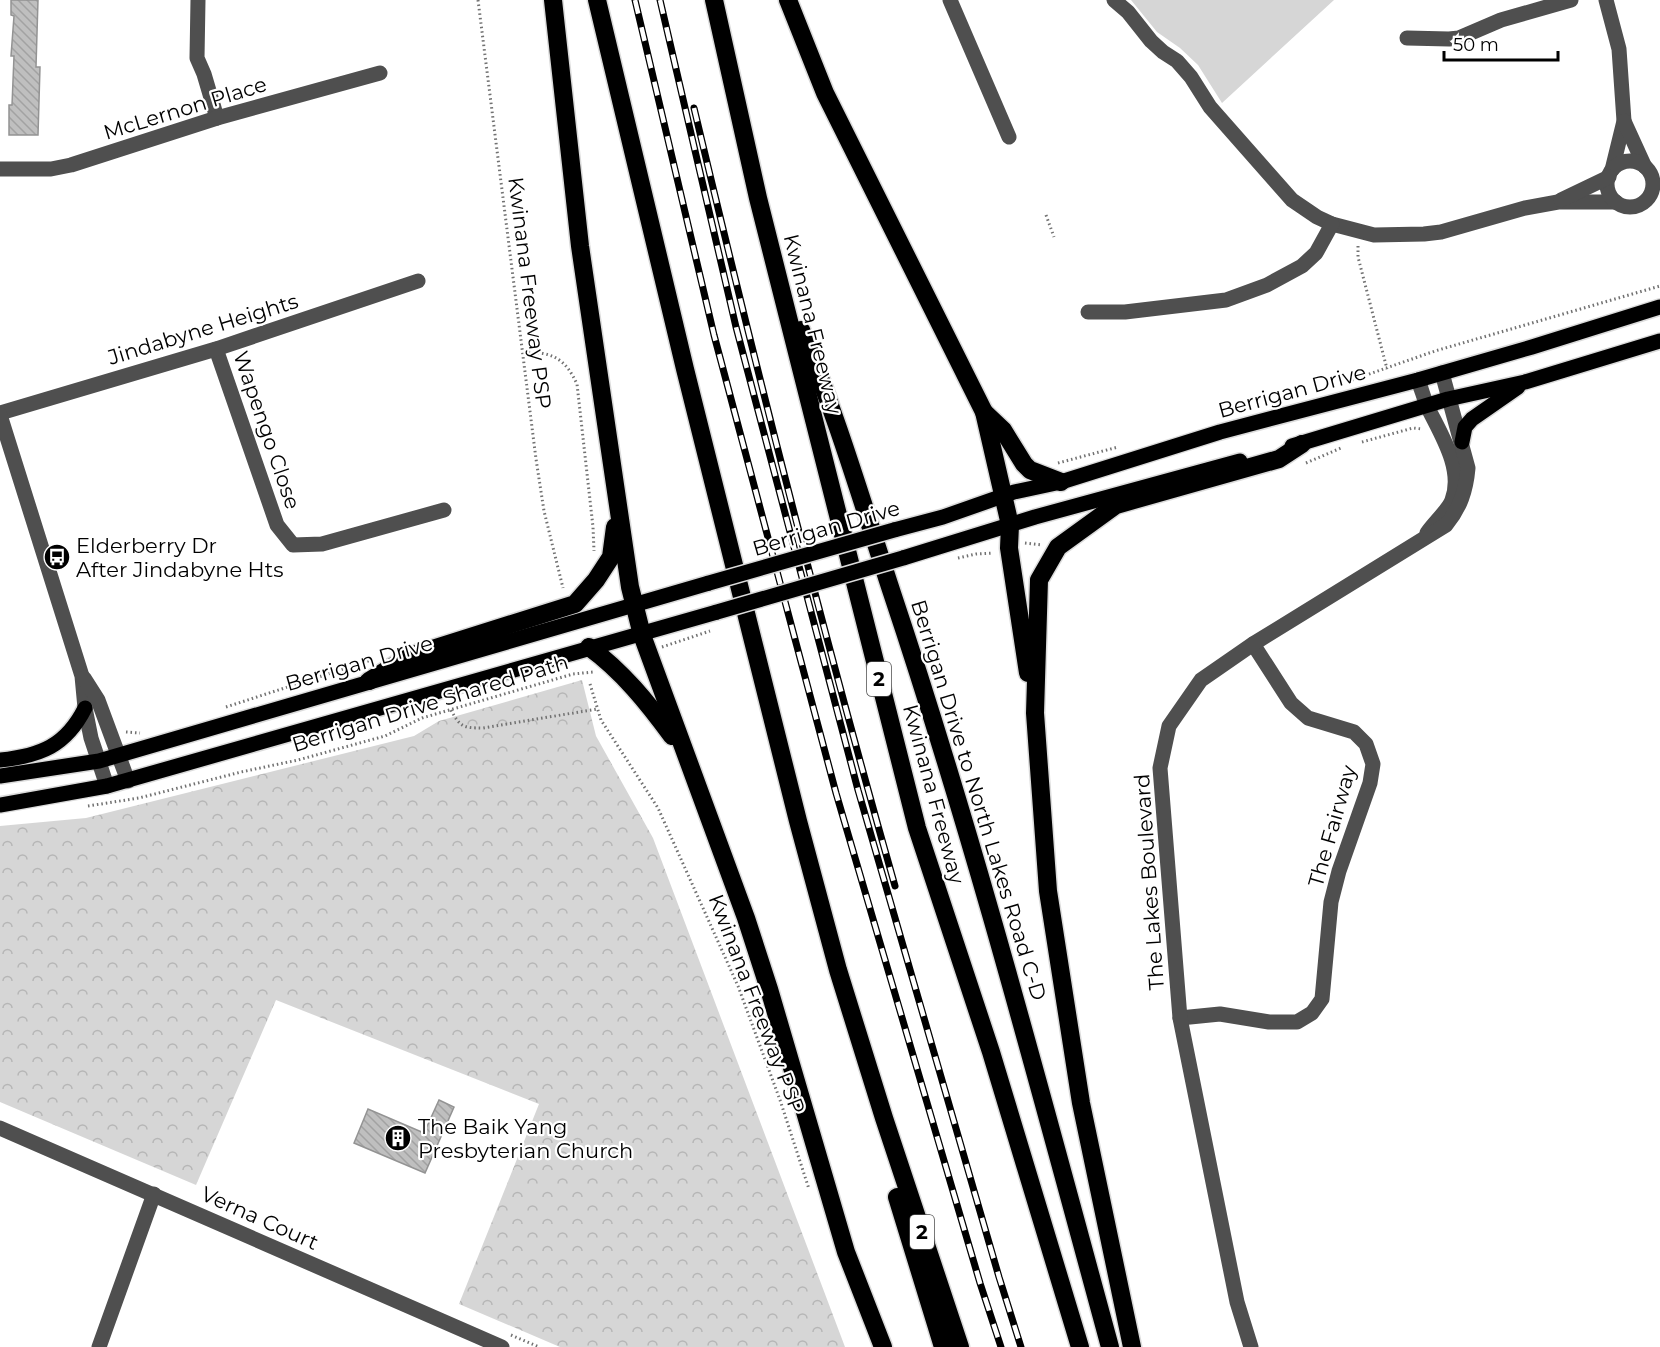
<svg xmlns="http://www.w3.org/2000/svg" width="1660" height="1347" viewBox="0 0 1660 1347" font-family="Montserrat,sans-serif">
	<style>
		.forest { fill: url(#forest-crowns) }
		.park { fill: #d6d6d6 }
		.building { fill: url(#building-back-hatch); stroke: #939393; stroke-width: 1.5 }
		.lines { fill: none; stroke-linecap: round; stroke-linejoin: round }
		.major-casing { stroke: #dbdbdb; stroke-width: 18 }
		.highway-casing { stroke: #dbdbdb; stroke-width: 21 }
		.path { stroke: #717171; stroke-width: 3; stroke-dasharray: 1.5 3; stroke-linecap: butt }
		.minor { stroke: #4f4f4f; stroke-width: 15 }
		.major { stroke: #000; stroke-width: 15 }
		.highway { stroke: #000; stroke-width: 18 }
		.rail-casing { stroke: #000; stroke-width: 7 }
		.rail { stroke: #fff; stroke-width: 4.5; stroke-dasharray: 14; stroke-linecap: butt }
		.major-bridge-casing { stroke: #dbdbdb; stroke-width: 18; stroke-linecap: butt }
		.major-bridge { stroke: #000; stroke-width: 15 }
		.labels { text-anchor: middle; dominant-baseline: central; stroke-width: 4.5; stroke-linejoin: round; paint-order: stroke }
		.shield { fill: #fff; stroke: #4c4c4c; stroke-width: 1.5 }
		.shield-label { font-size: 20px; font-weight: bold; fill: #000 }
		.street-label { font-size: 21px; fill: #000; stroke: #fff }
		.poi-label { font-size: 21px; fill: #000; stroke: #fff; text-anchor: start }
	</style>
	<defs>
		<pattern id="forest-crowns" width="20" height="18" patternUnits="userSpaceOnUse" patternTransform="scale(1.5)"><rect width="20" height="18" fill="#d6d6d6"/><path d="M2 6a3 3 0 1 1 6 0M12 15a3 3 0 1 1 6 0" fill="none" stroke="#b6b6b6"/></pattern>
		<pattern id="building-back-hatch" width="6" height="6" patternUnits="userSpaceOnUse" patternTransform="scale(1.5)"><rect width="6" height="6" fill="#bfbfbf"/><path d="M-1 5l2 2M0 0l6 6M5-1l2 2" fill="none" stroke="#a2a2a2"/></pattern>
	</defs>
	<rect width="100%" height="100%" fill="#fff"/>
	<polygon class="forest" points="582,680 596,736 653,838 845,1347 560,1347 459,1304 539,1104 276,1000 196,1185 0,1102 0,826 86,818 414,736 439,721"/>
	<polygon class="park" points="1131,0 1334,0 1222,103 1198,65 1180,48 1157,32"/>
	<g class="building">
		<polygon points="11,0 38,0 36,67 40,67 38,135 9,135 9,105 12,105 14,56 11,56 14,16 11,15"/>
		<polygon points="439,1100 454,1107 425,1173 354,1143 368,1109 424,1133"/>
	</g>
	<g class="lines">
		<defs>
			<g id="major">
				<polyline points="1462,442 1465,427 1472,419 1518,387"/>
				<polyline points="1292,446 1448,399 1525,382 1660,341"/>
				<polyline points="894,530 943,517 1014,492 1061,482 1220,432 1418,380 1532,347 1660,307"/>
				<polyline points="903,558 1035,517 1240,461"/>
				<path d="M0 760C40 756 66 746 85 708"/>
				<polyline points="0,776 99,761 709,583"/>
				<polyline points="0,805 107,786 717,612"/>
			</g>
			<g id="highway">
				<polyline points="553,0 580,246 630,587 642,635 746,918 769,989 846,1252 883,1347"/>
				<polyline points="597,0 685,369 798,821 838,970 884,1118 960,1347"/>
				<polyline points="714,0 758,198 917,828 991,1052 1080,1347"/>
				<polyline points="788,0 825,93 984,412 1010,525 1009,548 1028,673"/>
				<path d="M801 330C837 416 863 505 892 593 975 841 1041 1094 1110 1347"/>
				<polyline points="984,412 1003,430 1024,464 1030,470 1061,482"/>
				<path d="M589 647C622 671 648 703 672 736"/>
				<polyline points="369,681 410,656 575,604 596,580 611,557 615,527"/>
				<polyline points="897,1197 943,1347"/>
				<polyline points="1132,1347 1081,1103 1048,891 1035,713 1039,580 1058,547 1116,505 1279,459 1302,444"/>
			</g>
		</defs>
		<use href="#major" class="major-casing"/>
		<use href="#highway" class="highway-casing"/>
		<g class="path">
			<polyline points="478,0 536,459 544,511 563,588"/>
			<polyline points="1046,215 1054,237"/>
			<polyline points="1358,246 1358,257 1387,369"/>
			<path d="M524 352C552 352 565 358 577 384L593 527 594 551"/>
			<polyline points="1352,380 1435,351 1660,286"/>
			<polyline points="1362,442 1413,428 1422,429"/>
			<polyline points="1058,463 1118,447"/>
			<polyline points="1306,463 1341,448"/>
			<polyline points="1025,543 1042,545"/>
			<polyline points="958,558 976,554 993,553"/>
			<polyline points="662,647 710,631"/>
			<polyline points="590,684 601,720 658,808 738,986 780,1100 809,1189"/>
			<polyline points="226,707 371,660"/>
			<path d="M451 710C460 727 463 728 483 728L597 709"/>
			<polyline points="126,732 140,733"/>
			<polyline points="88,806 139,798 241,772 298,760 385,736 422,718 573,674 593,672"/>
			<polyline points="511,1335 539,1347"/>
		</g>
		<g class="minor">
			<polyline points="198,0 197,58 204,74 217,118"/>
			<polyline points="950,0 1009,137"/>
			<polyline points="1114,0 1128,12 1151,41 1163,52 1177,61 1191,77 1210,107 1292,200 1317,217 1332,224 1374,235 1424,234 1441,232 1525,208 1558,202 1616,202"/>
			<polyline points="1606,0 1619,49 1624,121 1612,170"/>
			<polyline points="1407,38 1449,39 1459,38 1501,20 1571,0"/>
			<polyline points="1624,121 1645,167"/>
			<circle cx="1630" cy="184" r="23"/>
			<polyline points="0,169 51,169 71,165 217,118 380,73"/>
			<polyline points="1561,200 1609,177"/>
			<polyline points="1088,312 1125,312 1226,300 1267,285 1302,266 1316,253 1332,224"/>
			<polyline points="216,349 277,525 293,545 322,544 444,510"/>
			<path d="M1418 380C1421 388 1424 398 1427 406 1440 433 1464 469 1452 500 1449 509 1433 524 1427 533"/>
			<polyline points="0,413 216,349 418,281"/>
			<polyline points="0,415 82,676 85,708 91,738 107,786"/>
			<polyline points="84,678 98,700 128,781"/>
			<polyline points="1180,1018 1220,1014 1269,1022 1297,1022 1312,1013 1322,999 1331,902 1339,871 1370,783 1373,764 1366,744 1354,732 1308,718 1291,703 1253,644"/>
			<polyline points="0,1128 502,1347"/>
			<polyline points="99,1347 154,1194"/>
			<path d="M1251 1347 1237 1302 1180 1018 1160 768 1169 726 1201 680 1253 644 1446 525C1460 508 1466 491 1468 468L1442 373"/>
		</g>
		<use href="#major" class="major"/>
		<use href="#highway" class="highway"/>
		<defs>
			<g id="rail">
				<polyline points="635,0 714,335 836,793 980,1283 1001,1347"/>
				<polyline points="660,0 736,327 858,790 999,1277 1021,1347"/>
				<path d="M694 108C756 369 822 629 895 886"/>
			</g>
		</defs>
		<use href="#rail" class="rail-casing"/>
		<use href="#rail" class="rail"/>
		<defs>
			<g id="major-bridge">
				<polyline points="709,583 894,530"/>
				<polyline points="717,612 903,558"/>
			</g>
		</defs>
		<use href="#major-bridge" class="major-bridge-casing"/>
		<use href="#major-bridge" class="major-bridge"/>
	</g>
	<defs>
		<symbol id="bus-disc" viewBox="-11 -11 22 22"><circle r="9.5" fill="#000" stroke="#fff"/><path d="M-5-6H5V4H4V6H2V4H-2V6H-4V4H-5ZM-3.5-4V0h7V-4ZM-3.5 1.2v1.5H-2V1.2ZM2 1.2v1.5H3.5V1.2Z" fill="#fff"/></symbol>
		<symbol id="building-disc" viewBox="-11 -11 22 22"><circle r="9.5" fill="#000" stroke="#fff"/><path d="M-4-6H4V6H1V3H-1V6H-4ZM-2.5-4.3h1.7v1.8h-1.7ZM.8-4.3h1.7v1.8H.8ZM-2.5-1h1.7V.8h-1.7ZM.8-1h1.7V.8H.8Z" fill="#fff"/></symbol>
	</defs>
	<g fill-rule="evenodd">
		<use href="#bus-disc" x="42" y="542" width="30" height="30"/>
		<use href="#building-disc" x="383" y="1123" width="30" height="30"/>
	</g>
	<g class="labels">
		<g class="shield">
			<rect x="867" y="662" width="24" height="34" rx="4.5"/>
			<rect x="910" y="1215" width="24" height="34" rx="4.5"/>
		</g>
		<g class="shield-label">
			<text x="879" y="679">2</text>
			<text x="922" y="1232">2</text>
		</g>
		<g class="street-label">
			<text transform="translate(185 108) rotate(-17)">McLernon Place</text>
			<text transform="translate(530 293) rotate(83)">Kwinana Freeway PSP</text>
			<text transform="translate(813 324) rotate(76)">Kwinana Freeway</text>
			<text transform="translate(203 329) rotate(-17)">Jindabyne Heights</text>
			<text transform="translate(1292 391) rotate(-15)">Berrigan Drive</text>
			<text transform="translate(267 430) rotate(71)">Wapengo Close</text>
			<text transform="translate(826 528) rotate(-16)">Berrigan Drive</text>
			<text transform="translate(359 663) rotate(-16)">Berrigan Drive</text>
			<text transform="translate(430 703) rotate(-17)">Berrigan Drive Shared Path</text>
			<text transform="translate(934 794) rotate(75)">Kwinana Freeway</text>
			<text transform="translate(979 800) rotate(73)">Berrigan Drive to North Lakes Road C-D</text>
			<text transform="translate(1332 826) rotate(-74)">The Fairway</text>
			<text transform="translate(1149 882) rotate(-94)">The Lakes Boulevard</text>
			<text transform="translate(757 1004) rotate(69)">Kwinana Freeway PSP</text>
			<text transform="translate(260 1218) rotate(24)">Verna Court</text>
		</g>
		<g class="poi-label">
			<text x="76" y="545">Elderberry Dr<tspan x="76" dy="24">After Jindabyne Hts</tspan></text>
			<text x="418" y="1126">The Baik Yang<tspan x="418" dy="24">Presbyterian Church</tspan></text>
		</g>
	</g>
	<path d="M1444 51v9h114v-9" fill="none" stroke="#000000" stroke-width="3"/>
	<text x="1453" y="51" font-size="18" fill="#000000" stroke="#ffffff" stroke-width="4.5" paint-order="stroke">50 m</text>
</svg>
